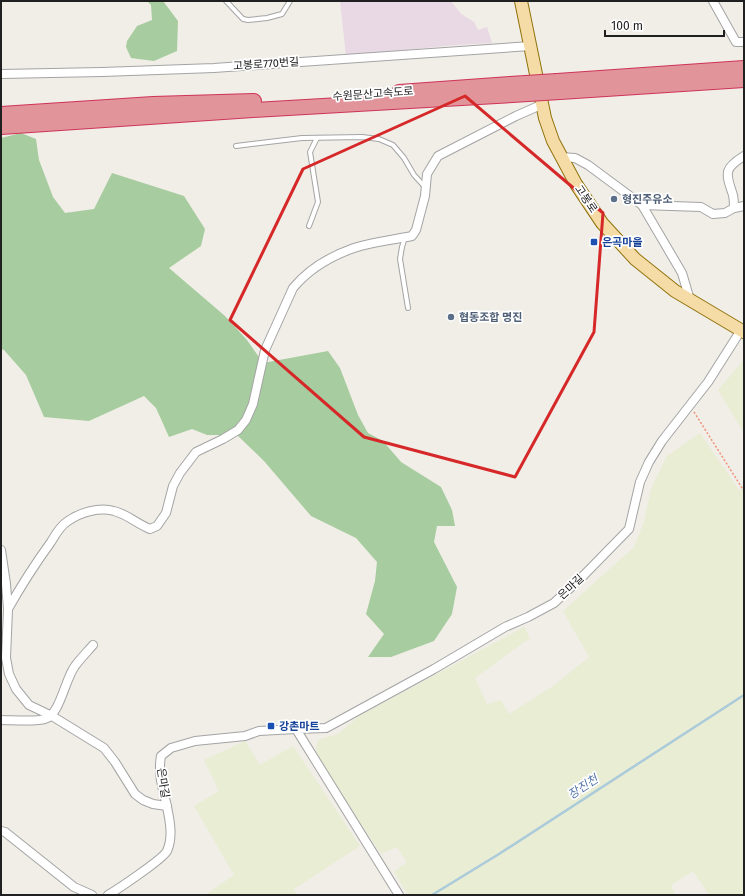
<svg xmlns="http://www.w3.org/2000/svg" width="745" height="896" viewBox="0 0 745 896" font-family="'Fira Sans','Noto Sans KR',sans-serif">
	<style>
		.industrial { fill: #e8d9e4 }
		.farmland { fill: #e8edd4 }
		.forest { fill: #a7cc9f }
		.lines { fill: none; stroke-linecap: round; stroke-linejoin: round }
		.stream { stroke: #abcada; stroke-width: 2.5 }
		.service-casing { stroke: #a4a4a4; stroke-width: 6 }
		.minor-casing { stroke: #a4a4a4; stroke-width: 10 }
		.primary-casing { stroke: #90720b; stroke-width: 14 }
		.motorway-casing { stroke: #ce3358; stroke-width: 16 }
		.path { stroke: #f09178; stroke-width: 1.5; stroke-dasharray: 2 2; stroke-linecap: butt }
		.service { stroke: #fff; stroke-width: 4 }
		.minor { stroke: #fff; stroke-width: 8 }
		.primary { stroke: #f5dba6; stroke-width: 12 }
		.motorway { stroke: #e1959b; stroke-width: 14 }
		.motorway-bridge-casing { stroke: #ce3358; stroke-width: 16; stroke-linecap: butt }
		.motorway-bridge { stroke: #e1959b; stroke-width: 14 }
		.marked { fill: none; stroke: #d62828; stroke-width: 3; stroke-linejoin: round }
		.service-dot { fill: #5c6f8a; stroke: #fff; stroke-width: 1.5 }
		.transit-dot { fill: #1a4fb4; stroke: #fff; stroke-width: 1.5 }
		.labels { text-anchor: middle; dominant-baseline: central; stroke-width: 3.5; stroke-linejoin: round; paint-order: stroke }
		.street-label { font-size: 11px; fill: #202020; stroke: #fff }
		.service-label { font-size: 11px; font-weight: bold; fill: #4e5e75; stroke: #fff; text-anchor: start }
		.transit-label { font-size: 11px; font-weight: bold; fill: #164399; stroke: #fff; text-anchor: start }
		.water-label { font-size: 12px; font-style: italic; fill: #5375a9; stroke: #fff }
	</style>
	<rect width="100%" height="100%" fill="#f0eee7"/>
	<polygon class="industrial" points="340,1 451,1 461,14 474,22 478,30 487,27 492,43 455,45 346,56"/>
	<g class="farmland">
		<polygon points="744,360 744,433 718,390"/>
		<polygon points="700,433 739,490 744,487 744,895 709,895 693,871 671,885 675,895 408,895 394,872 407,862 397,847 381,854 327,773 316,753 317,742 320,739 338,734 359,716 524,627 530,638 475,678 487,704 501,700 509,714 553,686 589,657 563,611 634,547 644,522 651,489 667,456"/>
		<polygon points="245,741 260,765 293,746 360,846 294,889 297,895 205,895 234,875 194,806 219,791 204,760"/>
	</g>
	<g class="forest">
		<polygon points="147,1 163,1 178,21 177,51 154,61 131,58 126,47 127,41 137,26 152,20 151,5"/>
		<polygon points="21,133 36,139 39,160 53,197 65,213 94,209 112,173 184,196 205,229 201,246 169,268 225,316 247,340 263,363 328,351 340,368 358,415 368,433 383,441 401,462 441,487 452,510 455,526 437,526 434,542 457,587 452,614 434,641 391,657 368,657 384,634 366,614 375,581 377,562 356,538 311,516 264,461 237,435 207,435 192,429 169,437 156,408 144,396 89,421 44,417 26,375 4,350 1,349 1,138"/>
	</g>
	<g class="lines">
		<polyline class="stream" points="432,895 499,854 744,695"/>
		<defs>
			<g id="service">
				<polyline points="226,1 243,19 248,20 267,18 282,14 290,1"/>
				<polyline points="236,146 302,138 362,137 379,139 393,145 404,158 414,175 425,187"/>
				<polyline points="309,226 318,202 310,152 317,138"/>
				<polyline points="405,237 402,247 400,259 408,308"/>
			</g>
			<g id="minor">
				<polyline points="713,1 736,42 744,42"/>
				<polyline points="1,74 102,72 214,68 531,46"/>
				<polyline points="561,157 575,158 588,165 642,205 701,207 713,214 725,213 734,208 744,206"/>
				<polyline points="642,205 682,273 690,300"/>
				<path d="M734 208C734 203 734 197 732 192 725 172 725 168 744 156"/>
				<polyline points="1,550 6,584 8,609 6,658 9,674 16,689 29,705 52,716 104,748 115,762 135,794 143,800 153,804 167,806"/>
				<path d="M8 609C21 586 35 564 51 542 55 535 61 525 68 521 81 512 99 507 114 511 127 514 137 524 150 529L157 526 166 513 173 486 180 473 196 452 223 439 238 430 246 420 253 404 265 350 293 288C308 270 331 256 354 248 372 242 393 240 412 236L416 230 425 196 427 174 438 156 516 116 543 104"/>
				<path d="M1 720C12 720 36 722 45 719 60 715 65 679 75 666 80 659 87 652 93 645"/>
				<polyline points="1,831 5,832 74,887 92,895"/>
				<path d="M108 895C118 889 163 859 167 851 174 836 169 817 166 802 162 787 158 772 161 756L171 748 195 741 245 736 259 731 296 729"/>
				<polyline points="399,895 296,729 326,728 434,669 505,627 528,617 554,603 584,575 629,529 640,482 649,462 662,441 708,382 741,330"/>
			</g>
			<polyline id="primary" points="521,1 545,118 553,141 576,184 602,223 635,259 675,291 744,332"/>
			<g id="motorway">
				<polyline points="557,81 744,68"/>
				<polyline points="399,92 510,84"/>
				<polyline points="560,92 744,80"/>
				<polyline points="1,114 153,104 254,101"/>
				<polyline points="1,127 253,110 512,95"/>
			</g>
		</defs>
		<use href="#service" class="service-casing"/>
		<use href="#minor" class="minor-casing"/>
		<use href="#primary" class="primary-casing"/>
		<use href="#motorway" class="motorway-casing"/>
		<polyline class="path" points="694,412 744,491"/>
		<use href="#service" class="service"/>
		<use href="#minor" class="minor"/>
		<use href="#primary" class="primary"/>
		<use href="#motorway" class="motorway"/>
		<defs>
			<g id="motorway-bridge">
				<polyline points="510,84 557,81"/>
				<polyline points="512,95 560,92"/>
			</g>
		</defs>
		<use href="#motorway-bridge" class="motorway-bridge-casing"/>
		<use href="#motorway-bridge" class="motorway-bridge"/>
	</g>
	<path class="marked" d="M465 96 603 213 594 332 515 477 364 437 230 320 303 169Z"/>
	<g class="service-dot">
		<circle cx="614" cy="199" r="4"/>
		<circle cx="451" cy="317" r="4"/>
	</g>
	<g class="transit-dot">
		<rect x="590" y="238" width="8" height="8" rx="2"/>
		<rect x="267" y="722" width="8" height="8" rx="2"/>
	</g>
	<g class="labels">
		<g class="street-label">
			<text transform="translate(266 64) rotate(-4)">고봉로770번길</text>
			<text transform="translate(373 94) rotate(-4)">수원문산고속도로</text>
			<text transform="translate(586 199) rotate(56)">고봉로</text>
			<text transform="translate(571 587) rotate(-43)">은마길</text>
			<text transform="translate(163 783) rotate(81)">은마길</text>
		</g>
		<g class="service-label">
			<text x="622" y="199">형진주유소</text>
			<text x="459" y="317">협동조합 명진</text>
		</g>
		<g class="transit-label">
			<text x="602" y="242">은곡마을</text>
			<text x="279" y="726">강촌마트</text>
		</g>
		<g class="water-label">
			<text transform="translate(583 787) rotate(-33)">장진천</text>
		</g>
	</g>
	<rect width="745" height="896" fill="none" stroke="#202020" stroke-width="4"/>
	<path d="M605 30v6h119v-6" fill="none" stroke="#202020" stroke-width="2"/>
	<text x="611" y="30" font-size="12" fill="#202020" stroke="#ffffff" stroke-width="3" paint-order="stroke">100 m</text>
</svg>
